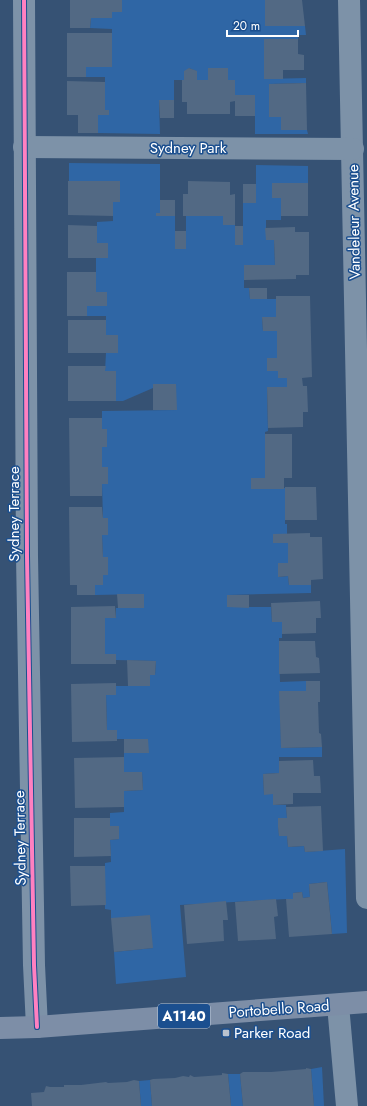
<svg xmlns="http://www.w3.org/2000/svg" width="367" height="1106" viewBox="0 0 367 1106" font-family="Jost,sans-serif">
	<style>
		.green { fill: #2f66a5 }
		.building { fill: #526984 }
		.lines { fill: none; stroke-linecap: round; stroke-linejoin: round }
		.minor { stroke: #7d92a8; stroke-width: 22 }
		.primary { stroke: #7d8ea7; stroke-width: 22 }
		.cycleway-casing { stroke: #1b4f8f; stroke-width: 6 }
		.cycleway { stroke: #ff80c0; stroke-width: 4 }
		.poi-dot { fill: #b9c2ce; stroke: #1b4f8f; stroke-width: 1.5 }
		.labels { text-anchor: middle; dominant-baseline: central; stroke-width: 3; stroke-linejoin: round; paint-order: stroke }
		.shield { fill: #1b4f8f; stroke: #bbcadd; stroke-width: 1 }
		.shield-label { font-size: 14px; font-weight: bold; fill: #fff }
		.street-label { font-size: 15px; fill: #fff; stroke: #1b4f8f }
		.poi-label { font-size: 15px; fill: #fff; stroke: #1b4f8f; text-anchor: start }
	</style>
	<rect width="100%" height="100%" fill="#365274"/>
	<g class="green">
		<polygon points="122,0 265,0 265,26 305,26 306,35 298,35 298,39 264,39 264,79 306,78 306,83 269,84 269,117 281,117 281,130 307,130 308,134 255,134 255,95 235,95 235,80 228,80 228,68 208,68 208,80 197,80 196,71 189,68 184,80 174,80 174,100 159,100 160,134 98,133 98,115 109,115 109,110 105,110 105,77 86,77 86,67 112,67 112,29 90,28 91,18 112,12 122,12"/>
		<polygon points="69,163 160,164 160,213 156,213 156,216 175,216 175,249 186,248 186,216 223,216 223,225 235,225 235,244 243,244 243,203 256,203 256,165 308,166 308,183 272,183 272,198 281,198 281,220 266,220 266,240 274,240 275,265 244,265 244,288 249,288 250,299 276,299 276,317 262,317 263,331 277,331 277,358 267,358 267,371 278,371 278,378 287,378 287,387 267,387 268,431 265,432 265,478 251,478 251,488 285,488 285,524 287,524 287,534 273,534 274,543 288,543 288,563 278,563 279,577 288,576 289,585 311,585 311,593 228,595 227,607 271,607 272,622 282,622 282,638 279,638 280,682 306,681 306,691 280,691 281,748 322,747 322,757 279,757 279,773 263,774 264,794 273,794 273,805 286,805 287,818 278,818 279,836 287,836 288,847 304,846 305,852 345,849 347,933 332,934 327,882 309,884 310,897 303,898 302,892 293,893 293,899 286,899 180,905 186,977 116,984 114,952 153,948 111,918 111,910 105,909 105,863 111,862 110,840 119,839 119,827 110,826 110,813 124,812 124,791 143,790 142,772 124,772 124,753 148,753 148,739 117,739 117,730 107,730 106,695 116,695 116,686 150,686 150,675 155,675 156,661 116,660 105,654 105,618 116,618 116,608 144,608 143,594 95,595 95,585 103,557 102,535 108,535 108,527 103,518 102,484 108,484 102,467 102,447 107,447 106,429 102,429 102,411 176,410 176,384 153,384 153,388 123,401 116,401 116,371 105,371 106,353 118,353 118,335 106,335 106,316 87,316 87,306 107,306 107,292 96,292 96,258 108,258 108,243 97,243 97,222 113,221 113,202 120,202 120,182 69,181"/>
		<polygon points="322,1067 324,1106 314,1106 311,1069"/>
		<polygon points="228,1074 240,1074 243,1106 231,1106"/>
		<polygon points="150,1080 152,1106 141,1106 139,1081"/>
	</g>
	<g class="building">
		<polygon points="70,0 122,0 122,12 112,12 112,18 91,18 90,28 70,28"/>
		<polygon points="265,0 302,0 305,26 265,26"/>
		<polygon points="67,33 112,33 112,67 86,67 86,77 67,77"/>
		<polygon points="264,39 298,39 298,54 304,55 304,70 283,70 283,79 264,79"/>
		<polygon points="189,68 197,71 197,80 208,80 208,68 228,68 228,80 235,80 235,95 255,95 255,116 235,116 235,101 230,102 230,114 187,114 187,102 182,102 182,80 184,80 184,71"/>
		<polygon points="67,81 105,82 105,110 109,110 109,115 98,115 98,133 78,133 78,115 67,115"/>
		<polygon points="306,83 307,130 281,130 281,117 269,117 269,84"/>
		<polygon points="159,100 174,100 174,118 160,118"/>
		<polygon points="68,181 120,181 120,202 113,202 113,216 68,215"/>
		<polygon points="188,181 230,182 230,195 235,194 235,225 223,225 223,216 183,216 183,194 188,194"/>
		<polygon points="272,183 308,183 308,216 281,216 281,198 272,198"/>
		<rect x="243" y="184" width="13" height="19"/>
		<polygon points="160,200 175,200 175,216 156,216 156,213 160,213"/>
		<polygon points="68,225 97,226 97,243 108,243 108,258 68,258"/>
		<rect x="235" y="226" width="8" height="19"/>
		<polygon points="295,227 295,232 309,232 309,275 296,275 296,279 244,280 244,265 275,265 274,240 266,240 265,228"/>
		<rect x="175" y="231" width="11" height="18"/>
		<polygon points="67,272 96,272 96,292 107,292 107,306 87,306 87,316 67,316"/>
		<polygon points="249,288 267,288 267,299 250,299"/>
		<polygon points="276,296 310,296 312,377 302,378 303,386 307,386 308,412 303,412 303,427 268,428 267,387 287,387 287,378 278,378 278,371 267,371 267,358 277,358 277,331 263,331 262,317 276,317"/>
		<polygon points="68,320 106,320 106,335 118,335 118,353 68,353"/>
		<polygon points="68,366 106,366 105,371 116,371 116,401 68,401"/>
		<polygon points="153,384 176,384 177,410 153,410"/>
		<polygon points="69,418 102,418 102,429 107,429 107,447 102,447 102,467 108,467 108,484 102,484 102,496 70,496"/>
		<polygon points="265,434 292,434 292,478 284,478 284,489 251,489 251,478 265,478"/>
		<polygon points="285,487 316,487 317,520 285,520"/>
		<polygon points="69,507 102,507 103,518 108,518 108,535 102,535 103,557 108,557 108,575 103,575 103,585 95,585 95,595 77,595 77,585 70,585"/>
		<polygon points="310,533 310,537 322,537 323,579 311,580 311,585 289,585 288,576 278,577 278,563 288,563 288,543 273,543 273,534"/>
		<polygon points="117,594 144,594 144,608 118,608"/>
		<polygon points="227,595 249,595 249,608 227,607"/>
		<polygon points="320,601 321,618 316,618 316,633 282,634 282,622 272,622 271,603"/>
		<polygon points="115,606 116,618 105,618 105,654 116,654 116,664 71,664 71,607"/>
		<polygon points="279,641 315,641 316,657 319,658 320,673 279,674"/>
		<polygon points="127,660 156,661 155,675 150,675 150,686 128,686"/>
		<polygon points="306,681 320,681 320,702 318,702 319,733 321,734 322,747 281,748 279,691 306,691"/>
		<polygon points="116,683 116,695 106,695 107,730 117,730 117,741 72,742 71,684"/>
		<polygon points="124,739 148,739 149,753 124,753"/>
		<polygon points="124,757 124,772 142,772 143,790 124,791 124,807 75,808 74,758"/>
		<polygon points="313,760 314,776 320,776 321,793 293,793 293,804 273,805 273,794 264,795 263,774 279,773 279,761"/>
		<polygon points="321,806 323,851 305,852 304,846 288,847 287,836 279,836 278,827 278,818 287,818 286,807"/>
		<polygon points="74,818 110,818 110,826 119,826 119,839 110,840 111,856 74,857"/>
		<polygon points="70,866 105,866 106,905 71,906"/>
		<polygon points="327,882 332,934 289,937 286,899 293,899 293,893 302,892 303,898 310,897 309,884"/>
		<polygon points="276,899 278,916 274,917 276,939 238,941 235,902"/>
		<polygon points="226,901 228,920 223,920 224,941 187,944 184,905"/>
		<polygon points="150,915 153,948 114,952 111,918"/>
		<polygon points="306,1068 311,1069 314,1106 243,1106 240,1074 243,1072 271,1072 306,1069"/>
		<polygon points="222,1073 228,1074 231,1106 152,1106 150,1080 153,1079 175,1078 183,1076 189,1077 190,1075 194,1077 222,1075"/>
		<polygon points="134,1080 139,1081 141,1106 32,1106 31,1093 44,1092 46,1086 50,1087 64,1087 64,1085 81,1085 106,1082 108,1083 127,1082"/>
	</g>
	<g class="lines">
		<g class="minor">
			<polyline points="24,0 27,556 34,965 37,1027"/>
			<polyline points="349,0 367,898"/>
			<polyline points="24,147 353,149"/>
			<polyline points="338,1005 347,1106"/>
		</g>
		<polyline class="primary" points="0,1028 37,1027 367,1002"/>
		<defs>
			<polyline id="cycleway" points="24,0 27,556 34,965 37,1027"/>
		</defs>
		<use href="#cycleway" class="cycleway-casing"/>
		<use href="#cycleway" class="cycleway"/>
	</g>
	<rect class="poi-dot" x="222" y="1029" width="8" height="8" rx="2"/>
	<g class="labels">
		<rect class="shield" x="158" y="1004" width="52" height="24" rx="3"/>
		<g class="shield-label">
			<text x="184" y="1016">A1140</text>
		</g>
		<g class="street-label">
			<text x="188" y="148">Sydney Park</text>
			<text transform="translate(354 222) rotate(-91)">Vandeleur Avenue</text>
			<text transform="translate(14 514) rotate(-90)">Sydney Terrace</text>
			<text transform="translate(20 838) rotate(-91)">Sydney Terrace</text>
			<text transform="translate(279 1009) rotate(-4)">Portobello Road</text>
		</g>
		<g class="poi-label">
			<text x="234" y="1033">Parker Road</text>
		</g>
	</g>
	<path d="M227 30v6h71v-6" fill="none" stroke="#ffffff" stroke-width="2"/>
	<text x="233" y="30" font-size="12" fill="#ffffff" stroke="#1b4f8f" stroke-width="3" paint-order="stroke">20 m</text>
</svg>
